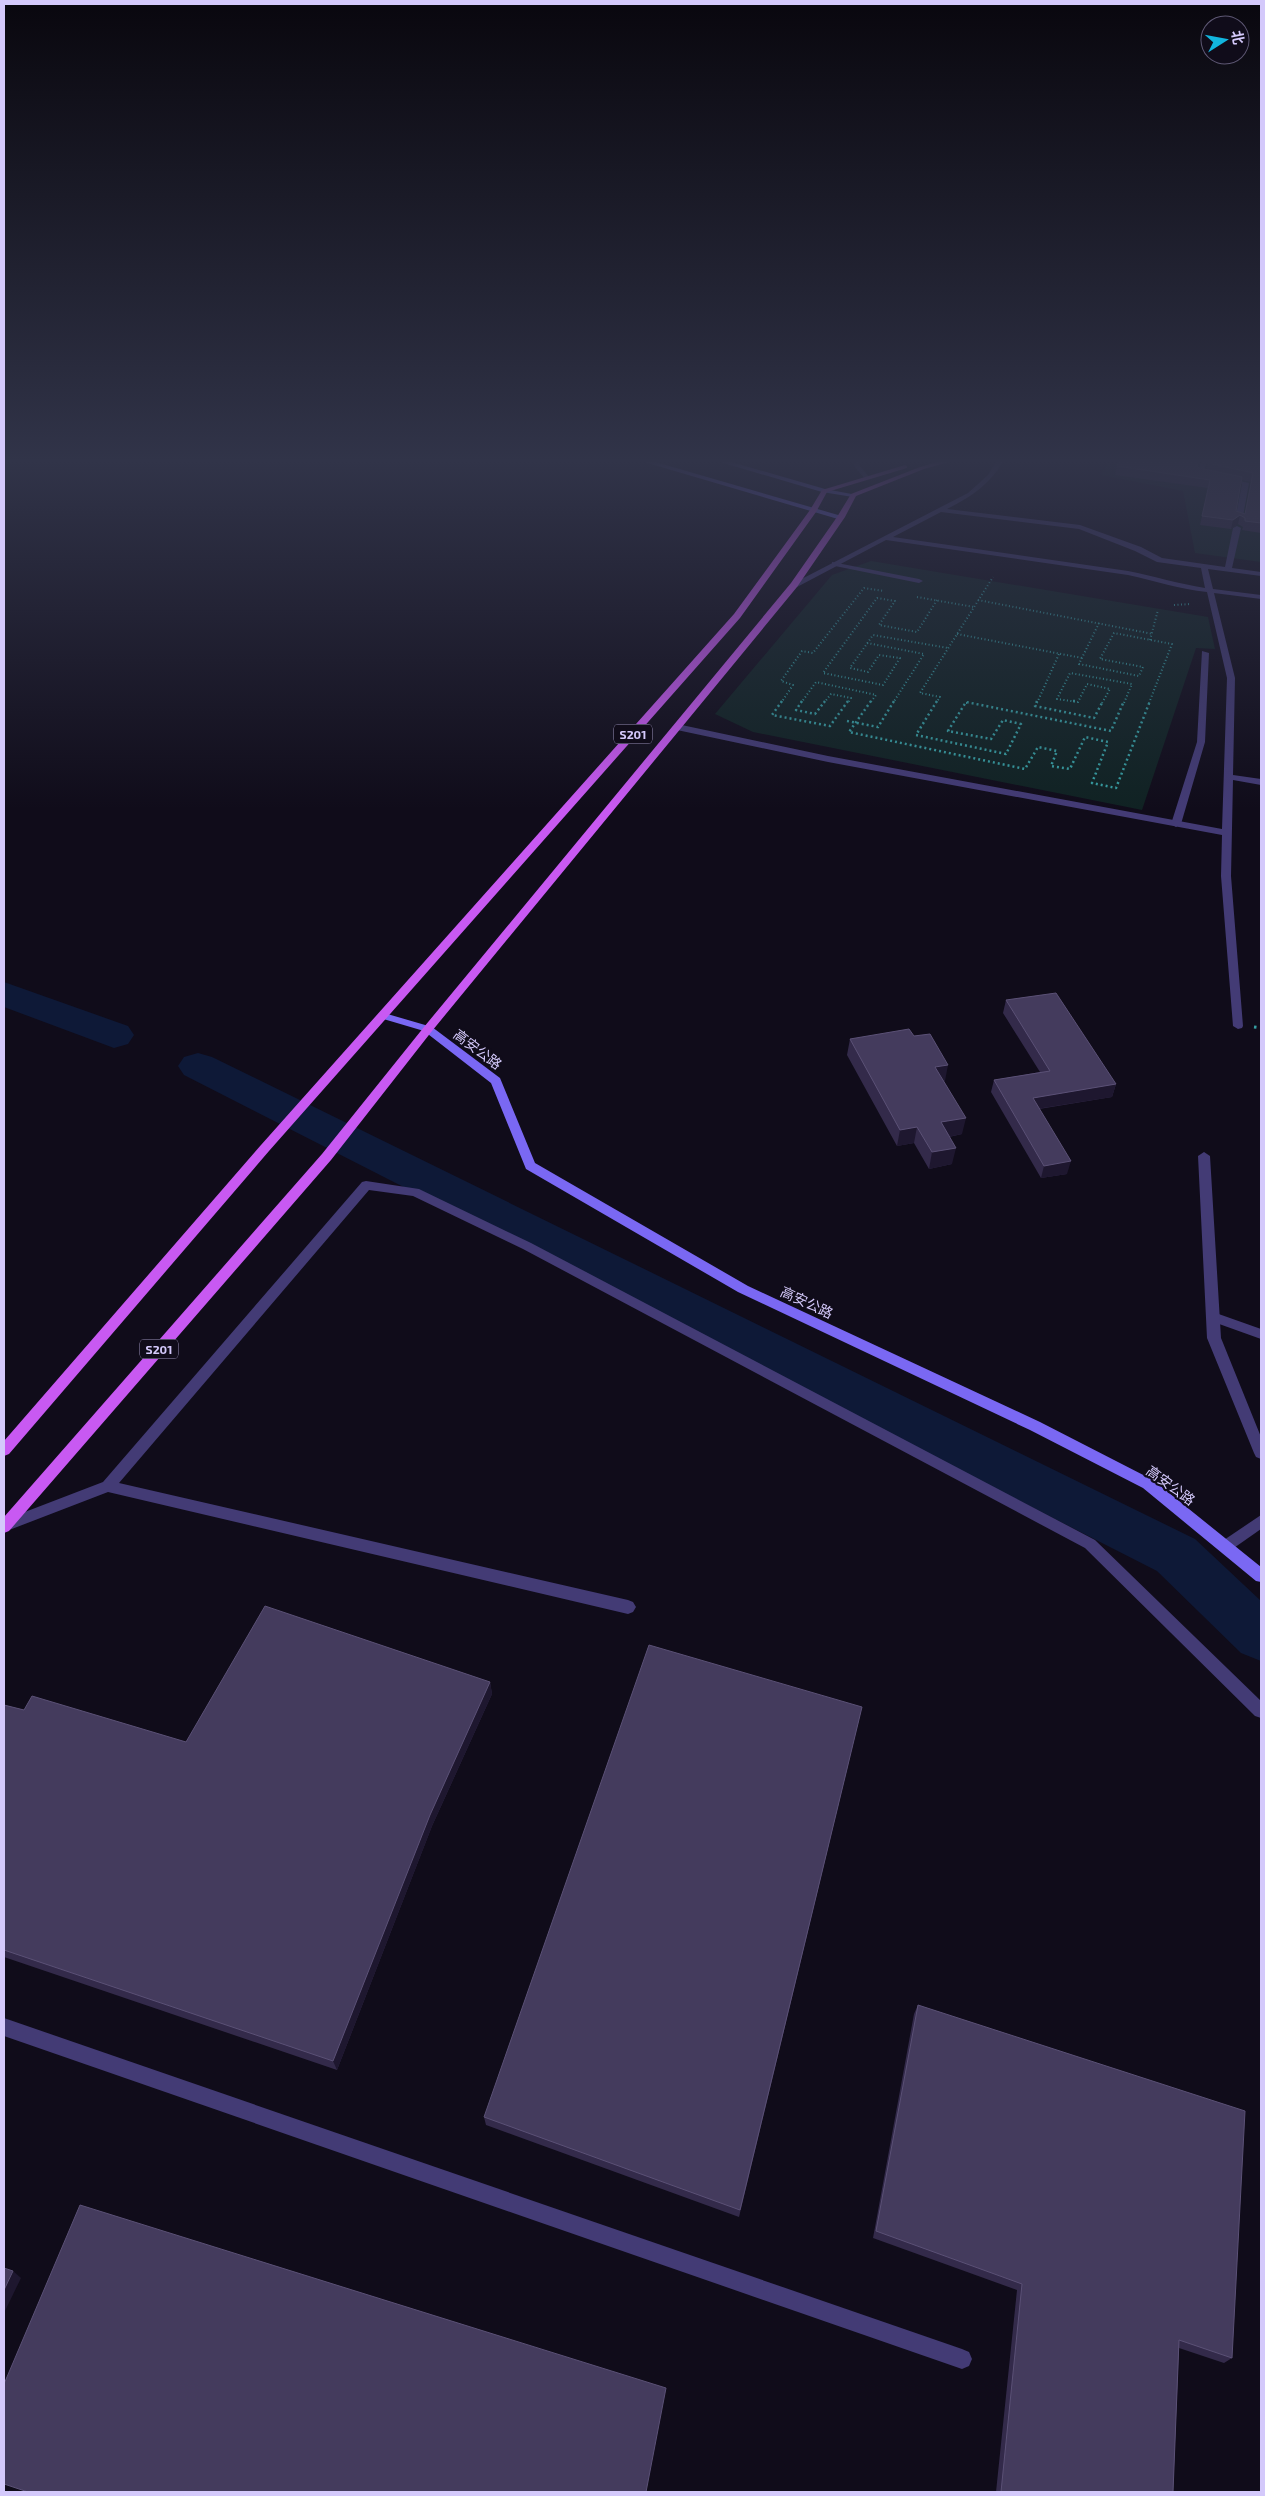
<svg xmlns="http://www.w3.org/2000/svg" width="1265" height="2496" viewBox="0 0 1265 2496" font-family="'Exo 2','Noto Sans SC',sans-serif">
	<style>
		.green { fill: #102223 }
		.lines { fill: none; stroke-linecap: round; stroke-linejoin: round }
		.river { fill: #0e1937; fill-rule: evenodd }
		.path-far2 { stroke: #369ea2; stroke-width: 2; stroke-dasharray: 1 2.5; stroke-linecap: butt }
		.path-far1 { stroke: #369ea2; stroke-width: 2.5; stroke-dasharray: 2 3; stroke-linecap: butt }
		.path { stroke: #369ea2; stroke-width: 3; stroke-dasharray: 2.5 4; stroke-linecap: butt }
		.lane { fill: #433b75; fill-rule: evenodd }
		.street { fill: #433b75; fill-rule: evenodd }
		.secondary { fill: #7a68f3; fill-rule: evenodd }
		.primary { fill: #c859f2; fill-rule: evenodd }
		.wall { fill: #332a4a; fill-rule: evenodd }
		.shaded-wall { fill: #1e172f }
		.building { fill: #443b5d; stroke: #5b5176 }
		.labels { text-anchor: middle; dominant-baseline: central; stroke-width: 4.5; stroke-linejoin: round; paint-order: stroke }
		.shield { fill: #100c1a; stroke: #9990b8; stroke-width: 1 }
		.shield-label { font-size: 12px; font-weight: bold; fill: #d4c9fb }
		.street-label { font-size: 14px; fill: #d4c9fb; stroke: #100c1a }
	</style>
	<rect width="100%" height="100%" fill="#100c1a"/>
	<g class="green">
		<polygon points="1111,459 1261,459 1261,562 1195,553 1183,491 1101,475"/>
		<polygon points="871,561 1208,617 1215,649 1196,648 1142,810 753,732 715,714 832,575"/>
	</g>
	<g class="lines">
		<g class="river">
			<polygon points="4,982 128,1026 134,1035 128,1044 114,1048 4,1007"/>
			<polygon points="198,1053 212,1057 1195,1539 1261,1601 1261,1661 1241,1653 1157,1571 184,1075 178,1066 184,1057"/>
		</g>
		<g class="path-far2">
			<polyline points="917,597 974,607"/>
			<polyline points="937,600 917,632 879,625 895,601 877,598 823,673 883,685 900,658 879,655 868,672 850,668 873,635 948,648"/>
			<polyline points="978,600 1153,634"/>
			<polyline points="1174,605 1191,604"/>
			<polyline points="1099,623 1079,664 1139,676 1143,667 1100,659 1114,633 1172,644 1149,703"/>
			<polyline points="957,634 1082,658"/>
			<polyline points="1150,640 1158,610"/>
			<polyline points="867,643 924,654 893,703"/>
			<polyline points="781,703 793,685 781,681 802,651 813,653 864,588 884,591"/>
			<polyline points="801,703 816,682 876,695 870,703"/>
			<polyline points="824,703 831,694 851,698 848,703"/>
			<polyline points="936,703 940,697 920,693 993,577"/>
			<polyline points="966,703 969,703"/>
			<polyline points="1037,703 1059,654"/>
			<polyline points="1102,703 1110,689 1087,684 1078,702 1057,699 1070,673 1132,684 1124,703"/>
		</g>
		<g class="path-far1">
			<polyline points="782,701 772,715 830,726 848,701"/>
			<polyline points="802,701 796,710 815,714 825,701"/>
			<polyline points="871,701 849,732 1025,769 1038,747 1057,751 1051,766 1070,769 1085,737 1108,742 1092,783 1116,788 1150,701"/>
			<polyline points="937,701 916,735 1006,754 1021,724 1003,720 991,739 948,731 966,702 1111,731 1124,701"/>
			<polyline points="1037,701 1035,706 1094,718 1103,701"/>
			<polyline points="1073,701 1078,701"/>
			<polyline points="847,721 878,727 894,701"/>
		</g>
		<polyline class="path" points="1254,1027 1261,1028"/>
		<g class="lane">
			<polygon points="855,459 862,459 859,465 870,478 869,479 865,479 854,466"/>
			<polygon points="832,562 919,579 923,581 919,583 835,566 832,566"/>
			<polygon points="1202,651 1209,653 1205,742 1181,824 1176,827 1171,824 1197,742"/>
			<polygon points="366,1181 419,1189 531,1243 1095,1540 1261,1701 1261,1718 1255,1716 1085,1548 523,1249 413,1196 369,1190 119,1483 628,1600 633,1602 636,1607 633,1612 628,1614 108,1492 4,1532 4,1520 103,1482 362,1182"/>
			<polygon points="1213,1312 1261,1329 1261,1339 1208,1320 1206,1317 1208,1314"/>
			<polygon points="4,2018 962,2349 969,2352 972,2359 969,2366 962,2369 4,2036"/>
		</g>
		<g class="street">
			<path d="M998 459H1005C989 485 974 495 947 509L1080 525 1141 547 1162 558 1225 567 1233 528 1237 526 1241 528 1232 568 1261 572V576L1208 569 1213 589 1261 595V599L1214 593 1235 678 1233 775 1261 779V785L1233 780 1231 876 1243 1026 1242 1028 1238 1029 1233 1026 1221 876 1222 835 828 762 677 730 673 727 677 724 828 756 1222 829 1227 678 1207 592C1180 589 1155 581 1128 575L886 540 797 587 790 585 968 493 988 475ZM941 512 1079 529 1135 551 1157 562 1201 568 1205 588C1179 584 1154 576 1128 571L893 537Z"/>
			<polygon points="1202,459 1208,459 1203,473 1249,483 1242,522 1235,520 1242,484 1197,475"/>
			<polygon points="1204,1152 1210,1156 1221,1338 1261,1437 1261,1459 1256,1457 1254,1453 1207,1338 1198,1156"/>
			<polygon points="1261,1515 1261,1529 1231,1550 1226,1552 1221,1550 1219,1546 1221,1542"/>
		</g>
		<g class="secondary">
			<polygon points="634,459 645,459 845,517 838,519"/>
			<polygon points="710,459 721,459 825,489 857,495 853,497 822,492"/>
			<polygon points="384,1013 432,1027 500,1078 535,1163 748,1286 1040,1422 1153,1480 1261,1567 1261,1582 1256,1581 1143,1488 1030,1430 738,1292 526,1169 491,1083 424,1031 380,1018 379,1016"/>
		</g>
		<g class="primary">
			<polygon points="947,459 959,459 924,469 856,496 845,517 797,587 432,1031 331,1160 9,1531 4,1533 4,1517 322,1154 424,1027 791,583 837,517 851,494 920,467"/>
			<polygon points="905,465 907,466 907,468 827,492 816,512 740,618 269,1151 9,1454 4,1456 4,1441 261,1145 734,614 810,510 822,490"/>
		</g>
	</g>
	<g class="wall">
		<path d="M1200 459 1198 466 1199 468 1206 469 1208 463H1261V533L1242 530 1243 527 1238 524 1231 529 1200 525 1208 488 1115 475 1117 466ZM1242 480 1251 482 1245 514 1236 511Z"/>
		<polygon points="1006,1000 1116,1084 1112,1097 1039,1109 1067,1174 1041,1178 991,1092 994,1080 1040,1072 1003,1013"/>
		<polygon points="914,1036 945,1081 944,1081 962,1134 949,1137 952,1164 929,1169 914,1143 897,1146 847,1055 850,1039"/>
		<polygon points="490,1682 492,1694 432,1826 337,2070 4,1957 4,1705 24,1710 186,1742"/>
		<polygon points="862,1707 739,2217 486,2125 484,2117"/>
		<polygon points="918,2005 1232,2358 1224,2363 1179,2348 1173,2492 996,2492 1017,2290 873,2238 914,2014"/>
	</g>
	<g class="shaded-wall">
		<polygon points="1240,515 1238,524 1231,529 1233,520"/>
		<polygon points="948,1065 945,1081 932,1083 935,1067"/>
		<polygon points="1116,1084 1112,1097 1030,1110 1033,1098"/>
		<polygon points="966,1118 962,1134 938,1139 941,1122"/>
		<polygon points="917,1127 914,1143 897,1146 900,1130"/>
		<polygon points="956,1148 952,1164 929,1169 932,1152"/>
		<polygon points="1071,1161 1067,1174 1041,1178 1044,1166"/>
		<polygon points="490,1682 492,1694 432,1826 337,2070 333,2061 430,1815"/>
		<polygon points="13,2271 21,2278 4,2313 4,2290"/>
	</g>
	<g class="building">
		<polygon points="1120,459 1199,459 1197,466 1199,468 1242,477 1236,511 1245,514 1253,473 1208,463 1209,459 1237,459 1261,463 1261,523 1245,521 1245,518 1240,515 1233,520 1202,516 1210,480 1117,466"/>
		<polygon points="1056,993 1116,1084 1033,1098 1071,1161 1044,1166 994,1080 1050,1071 1006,1000"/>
		<polygon points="909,1029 914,1036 930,1034 948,1065 935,1067 966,1118 941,1122 956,1148 932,1152 917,1127 900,1130 850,1039"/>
		<polygon points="265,1606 490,1682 430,1815 333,2061 4,1950 4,1705 24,1710 32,1696 186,1742"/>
		<polygon points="649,1645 862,1707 740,2210 484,2117"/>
		<polygon points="918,2005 1245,2111 1232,2358 1179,2340 1173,2492 1001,2492 1022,2284 876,2231"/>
		<polygon points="80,2205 666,2388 646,2492 28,2492 4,2484 4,2384"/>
		<polygon points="4,2268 13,2271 4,2290"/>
	</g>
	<linearGradient id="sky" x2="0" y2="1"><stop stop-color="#09070e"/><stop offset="0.57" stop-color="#313449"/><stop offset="1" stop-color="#313449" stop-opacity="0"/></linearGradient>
	<rect width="1265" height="809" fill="url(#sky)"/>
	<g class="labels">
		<g class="shield">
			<rect x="614" y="724.5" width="38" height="19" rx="4"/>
			<rect x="140" y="1339.5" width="38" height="19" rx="4"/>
		</g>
		<g class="shield-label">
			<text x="633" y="734">S201</text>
			<text x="159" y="1349">S201</text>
		</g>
		<g class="street-label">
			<text transform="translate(478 1049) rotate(37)">高安公路</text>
			<text transform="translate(807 1302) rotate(25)">高安公路</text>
			<text transform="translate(1171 1485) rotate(36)">高安公路</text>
		</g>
	</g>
	<rect width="1265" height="2496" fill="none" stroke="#d4c9fb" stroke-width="10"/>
	<g transform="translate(1225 40) rotate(79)"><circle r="24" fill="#100c1a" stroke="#5e5874"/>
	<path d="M0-4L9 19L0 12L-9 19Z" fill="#12b5de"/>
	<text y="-8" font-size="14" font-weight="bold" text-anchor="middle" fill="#d4c9fb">北</text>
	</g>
</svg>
